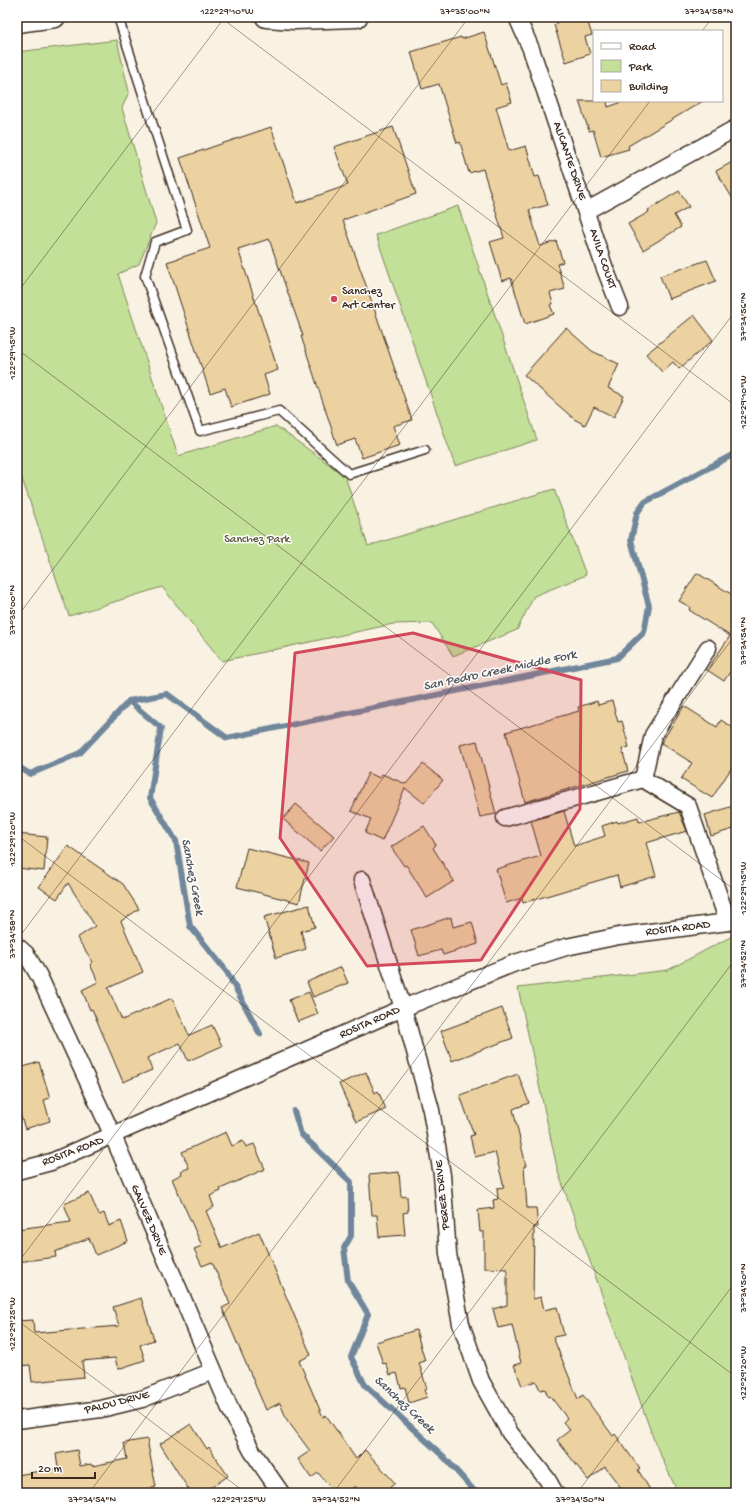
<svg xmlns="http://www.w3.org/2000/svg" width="753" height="1510" viewBox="0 0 753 1510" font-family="'Gochi Hand',sans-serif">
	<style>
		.green { fill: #c2e098; stroke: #7e855b }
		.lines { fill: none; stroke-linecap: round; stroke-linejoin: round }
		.stream { stroke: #6f869b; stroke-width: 6 }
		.building { fill: #ecd2a1; stroke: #3b2a1e }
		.service-casing { stroke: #3b2a1e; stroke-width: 11 }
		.minor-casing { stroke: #3b2a1e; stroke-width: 19 }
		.tertiary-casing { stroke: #3b2a1e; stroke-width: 23 }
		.service { stroke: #fff; stroke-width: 8 }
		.minor { stroke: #fff; stroke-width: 16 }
		.tertiary { stroke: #fff; stroke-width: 20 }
		.marked { fill: #d1495b; fill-opacity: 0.2; stroke: #d1495b; stroke-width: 3; stroke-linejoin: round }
		.ticks { fill: none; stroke: #3b2a1e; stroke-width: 1; stroke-opacity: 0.45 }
		.poi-dot { fill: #d1495b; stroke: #fff; stroke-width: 1.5 }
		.labels { text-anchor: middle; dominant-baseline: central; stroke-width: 3; stroke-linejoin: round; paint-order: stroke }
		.street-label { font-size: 12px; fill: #3b2a1e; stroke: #fff }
		.poi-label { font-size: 12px; fill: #3b2a1e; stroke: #fff; text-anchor: start }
		.park-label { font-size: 12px; fill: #5d583c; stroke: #fff }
		.water-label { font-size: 13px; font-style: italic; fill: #55585c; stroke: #fff }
		.neatline { fill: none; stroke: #3b2a1e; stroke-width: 1.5 }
		.ticks-label { font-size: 10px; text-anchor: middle; fill: #3b2a1e }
	</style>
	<rect width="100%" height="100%" fill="#f9f2e3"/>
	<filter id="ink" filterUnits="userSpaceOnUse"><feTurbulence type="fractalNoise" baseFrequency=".025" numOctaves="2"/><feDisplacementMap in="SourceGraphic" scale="8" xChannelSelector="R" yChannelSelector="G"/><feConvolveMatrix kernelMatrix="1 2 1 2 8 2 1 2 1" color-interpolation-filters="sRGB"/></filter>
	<g filter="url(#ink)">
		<g class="green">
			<polygon points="117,40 129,92 122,108 156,223 139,264 118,274 178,456 276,426 345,476 368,546 554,489 586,575 534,596 517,630 453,656 432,623 393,624 222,661 162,587 69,616 17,464 17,52"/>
			<polygon points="458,206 537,440 455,466 376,235"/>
			<polygon points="736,934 736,1493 678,1493 655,1443 558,1172 518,988 668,970"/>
		</g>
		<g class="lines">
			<g class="stream">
				<polyline points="129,701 167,694 227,738 617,658 644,632 649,606 631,540 637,513 645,502 736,453"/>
				<polyline points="129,701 161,728 150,798 176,841 190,926 227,972 260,1034"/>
				<polyline points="17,766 30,774 80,753 129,701"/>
				<polyline points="294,1111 301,1134 351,1182 351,1236 344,1248 348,1281 368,1314 351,1357 365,1385 444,1457 476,1493"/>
			</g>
		</g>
		<g class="building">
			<polygon points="555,17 586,17 592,35 585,37 590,54 566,62 554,25 557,24"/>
			<polygon points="484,32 501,85 506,83 512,102 496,107 509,151 526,146 535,177 539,176 548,205 529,210 540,246 556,241 563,262 557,264 565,289 550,293 553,304 550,305 554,314 525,324 511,278 502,281 490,242 504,238 483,169 469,173 460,142 457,143 439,84 422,89 411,52 461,37 462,39"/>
			<polygon points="579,101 607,101 608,107 625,101 703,101 628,146 629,149 601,157 593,130 589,131"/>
			<polygon points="271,127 297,203 348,185 334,147 393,127 416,194 343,220 375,311 412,420 393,426 400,445 362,458 355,439 337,445 301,336 303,336 269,239 238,249 278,370 264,375 270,394 231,407 225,388 210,393 167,262 210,248 180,158"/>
			<polygon points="736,160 736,204 716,171"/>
			<polygon points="679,191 689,207 674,215 681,227 643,250 628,224 649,212 648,210"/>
			<polygon points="707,260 716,281 669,299 660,276"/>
			<polygon points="694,315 713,340 679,369 673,362 662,372 646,354"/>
			<polygon points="566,328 592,351 619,364 608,388 624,396 614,417 594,407 585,425 574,419 524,375"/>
			<polygon points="697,573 736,597 736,663 724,681 707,670 730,636 689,610 690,607 679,601"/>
			<polygon points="597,701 598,705 612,701 618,722 622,721 629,747 622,749 628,771 525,802 506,732 579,711 578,707"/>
			<polygon points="684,706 717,727 721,720 736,730 736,761 712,798 681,779 692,763 661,743"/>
			<polygon points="477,741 496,814 480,817 460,745"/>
			<polygon points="423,764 443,780 424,803 405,788 382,841 365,833 371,819 351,811 368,773 380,778 382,774 406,784"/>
			<polygon points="296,804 334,836 320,851 283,819"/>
			<polygon points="736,805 736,828 711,836 705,815"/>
			<polygon points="564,811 574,846 605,836 602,826 617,821 618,823 638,817 639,822 679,812 687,831 646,843 656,876 620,887 617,875 523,903 522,898 506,903 496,869 541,856 531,821"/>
			<polygon points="424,826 436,845 433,848 454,881 427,898 406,865 404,866 391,847"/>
			<polygon points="17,834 47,837 44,871 17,868"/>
			<polygon points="68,846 123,884 139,909 121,921 143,972 108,988 122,1020 172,998 189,1035 212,1025 222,1046 188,1061 180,1043 147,1058 152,1070 123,1082 92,1009 90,1010 82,990 98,982 90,964 93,962 77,938 95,926 68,883 57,899 39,887"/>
			<polygon points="247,848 309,863 299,903 237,887"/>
			<polygon points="309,905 315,927 301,931 306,949 276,958 264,917"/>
			<polygon points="451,917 453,927 472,922 478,944 443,955 441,950 419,956 411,930"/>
			<polygon points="341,967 348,983 313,997 307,982"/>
			<polygon points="309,992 318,1014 298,1022 289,1000"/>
			<polygon points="502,1008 513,1038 452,1061 441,1031"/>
			<polygon points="39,1062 50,1098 44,1100 50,1121 25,1129 17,1104 17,1089 22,1088 17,1069"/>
			<polygon points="366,1072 375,1093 378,1091 386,1109 356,1122 339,1084"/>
			<polygon points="518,1074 529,1103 513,1109 526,1166 524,1166 527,1208 536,1208 538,1227 534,1227 533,1299 541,1297 544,1310 557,1307 564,1335 553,1337 578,1399 583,1395 613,1436 615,1434 640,1469 638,1470 652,1493 625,1493 605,1467 588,1480 557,1440 570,1430 563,1422 567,1418 550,1396 548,1397 545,1389 540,1390 536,1381 522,1386 514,1365 521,1363 512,1325 498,1328 493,1309 507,1305 507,1269 484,1268 484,1232 480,1232 478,1210 494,1208 493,1200 498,1199 497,1188 504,1187 495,1152 475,1157 470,1136 474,1135 460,1095"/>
			<polygon points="226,1132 232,1146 243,1141 246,1147 254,1144 265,1169 220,1189 221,1191 210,1196 214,1207 206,1211 222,1248 259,1232 311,1355 299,1361 323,1417 326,1415 356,1459 365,1450 395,1483 384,1493 361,1493 355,1486 347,1493 336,1493 318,1473 311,1478 298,1459 310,1451 287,1420 280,1403 266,1410 222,1308 230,1304 212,1262 202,1266 194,1249 202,1246 172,1179 182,1174 181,1171 189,1168 182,1152"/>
			<polygon points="399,1172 401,1197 407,1196 408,1212 403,1213 405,1235 379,1237 377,1215 372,1215 369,1175"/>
			<polygon points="89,1193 99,1215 104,1213 109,1226 121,1221 128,1241 96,1255 89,1238 55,1252 56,1257 17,1262 17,1229 71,1222 64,1204"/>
			<polygon points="141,1298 154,1340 140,1345 145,1360 118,1369 115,1358 82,1361 84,1377 32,1382 30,1365 17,1366 17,1321 33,1320 34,1333 119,1326 113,1307"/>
			<polygon points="416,1330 425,1361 419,1363 427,1389 424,1390 427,1397 409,1403 405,1387 401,1388 397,1373 390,1375 386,1363 383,1364 376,1342"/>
			<polygon points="191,1424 207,1449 209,1447 228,1476 203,1493 191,1493 160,1444"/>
			<polygon points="147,1439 156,1487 125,1493 17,1493 17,1475 58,1468 56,1454 77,1450 80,1466 91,1464 92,1466 127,1459 124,1443"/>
		</g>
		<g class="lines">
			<defs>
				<polyline id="service" points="118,17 187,230 155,242 145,276 200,431 279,411 349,474 425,450"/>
				<g id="minor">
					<polyline points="517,17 531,49 604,266 620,307"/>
					<polyline points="586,211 736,128"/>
					<polyline points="643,779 653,735 708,648"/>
					<polyline points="505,818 643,779 688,806 728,922"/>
					<polyline points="362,880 403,1008 431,1110 442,1175 448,1254 461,1324 481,1381 510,1433 547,1479 555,1493"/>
					<polyline points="17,946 26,954 39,976 113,1136 231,1411 252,1451 281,1493"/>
					<polyline points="17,1171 51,1162 403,1008 515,963 566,947 619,936 728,922 736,920"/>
					<polyline points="17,1420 101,1409 142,1399 213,1371"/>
				</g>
				<g id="tertiary">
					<polyline points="266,17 295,19 357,17"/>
					<polyline points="17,22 55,17"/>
				</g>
			</defs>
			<use href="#service" class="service-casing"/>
			<use href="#minor" class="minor-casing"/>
			<use href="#tertiary" class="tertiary-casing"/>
			<use href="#service" class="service"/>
			<use href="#minor" class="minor"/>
			<use href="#tertiary" class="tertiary"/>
		</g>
	</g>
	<path class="marked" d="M413 633 581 680 580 809 481 960 367 966 280 838 295 653Z"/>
	<path class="ticks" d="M220 17 736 406M702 31 713 17M17 293 225 17M17 349 736 891M17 617 469 17M17 835 736 1377M17 940 650 101M17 1264 736 310M17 1320 246 1493M89 1493 736 634M333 1493 736 958M577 1493 736 1281"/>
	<circle class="poi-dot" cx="334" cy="299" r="4"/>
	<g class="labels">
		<g class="street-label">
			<text transform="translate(569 161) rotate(71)">ALICANTE DRIVE</text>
			<text transform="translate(602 259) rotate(71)">AVILA COURT</text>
			<text transform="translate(678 929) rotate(-7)">ROSITA ROAD</text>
			<text transform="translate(370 1023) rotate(-24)">ROSITA ROAD</text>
			<text transform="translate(73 1152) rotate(-21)">ROSITA ROAD</text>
			<text transform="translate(443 1195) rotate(-96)">PEREZ DRIVE</text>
			<text transform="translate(148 1220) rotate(67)">GALVEZ DRIVE</text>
			<text transform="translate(117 1403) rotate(-14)">PALOU DRIVE</text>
		</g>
		<g class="poi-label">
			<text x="342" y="292">Sanchez<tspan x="342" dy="14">Art Center</tspan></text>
		</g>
		<g class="park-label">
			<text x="257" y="540">Sanchez Park</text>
		</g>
		<g class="water-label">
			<text transform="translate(500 671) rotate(-12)">San Pedro Creek Middle Fork</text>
			<text transform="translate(192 877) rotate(79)">Sanchez Creek</text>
			<text transform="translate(404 1405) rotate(43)">Sanchez Creek</text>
		</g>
	</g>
	<rect width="753" height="1510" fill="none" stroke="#fff" stroke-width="44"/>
	<rect x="593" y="30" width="130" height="72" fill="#ffffff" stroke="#b1aaa5"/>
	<rect x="601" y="43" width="20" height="6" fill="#ffffff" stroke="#b1aaa5"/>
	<text x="629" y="50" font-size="12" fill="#3b2a1e">Road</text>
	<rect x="601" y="60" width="20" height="12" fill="#c2e098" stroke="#b1aaa5"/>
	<text x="629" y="70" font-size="12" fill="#3b2a1e">Park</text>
	<rect x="601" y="80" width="20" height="12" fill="#ecd2a1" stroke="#b1aaa5"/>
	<text x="629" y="90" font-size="12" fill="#3b2a1e">Building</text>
	<path d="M32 1472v6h63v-6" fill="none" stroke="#3b2a1e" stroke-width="2"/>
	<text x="38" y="1472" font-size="12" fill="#3b2a1e" stroke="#ffffff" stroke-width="3" paint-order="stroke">20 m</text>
	<rect x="22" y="22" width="709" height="1466" class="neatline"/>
	<g class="ticks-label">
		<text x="227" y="14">122°29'10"W</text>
		<text x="465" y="14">37°35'00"N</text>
		<text x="709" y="14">37°34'58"N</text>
		<text transform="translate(742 317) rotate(-90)" y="4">37°34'56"N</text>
		<text transform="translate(11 353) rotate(-90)" y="4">122°29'15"W</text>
		<text transform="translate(742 402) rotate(-90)" y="4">122°29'10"W</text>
		<text transform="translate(11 610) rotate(-90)" y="4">37°35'00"N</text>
		<text transform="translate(742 641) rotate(-90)" y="4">37°34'54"N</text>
		<text transform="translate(11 839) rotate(-90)" y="4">122°29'20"W</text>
		<text transform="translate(742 888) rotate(-90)" y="4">122°29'15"W</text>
		<text transform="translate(11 934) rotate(-90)" y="4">37°34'58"N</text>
		<text transform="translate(742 964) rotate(-90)" y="4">37°34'52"N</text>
		<text transform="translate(742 1288) rotate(-90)" y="4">37°34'50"N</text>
		<text transform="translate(11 1324) rotate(-90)" y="4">122°29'25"W</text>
		<text transform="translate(742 1373) rotate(-90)" y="4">122°29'20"W</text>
		<text x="92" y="1502">37°34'54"N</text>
		<text x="239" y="1502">122°29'25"W</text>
		<text x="336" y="1502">37°34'52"N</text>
		<text x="580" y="1502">37°34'50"N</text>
	</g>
</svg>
